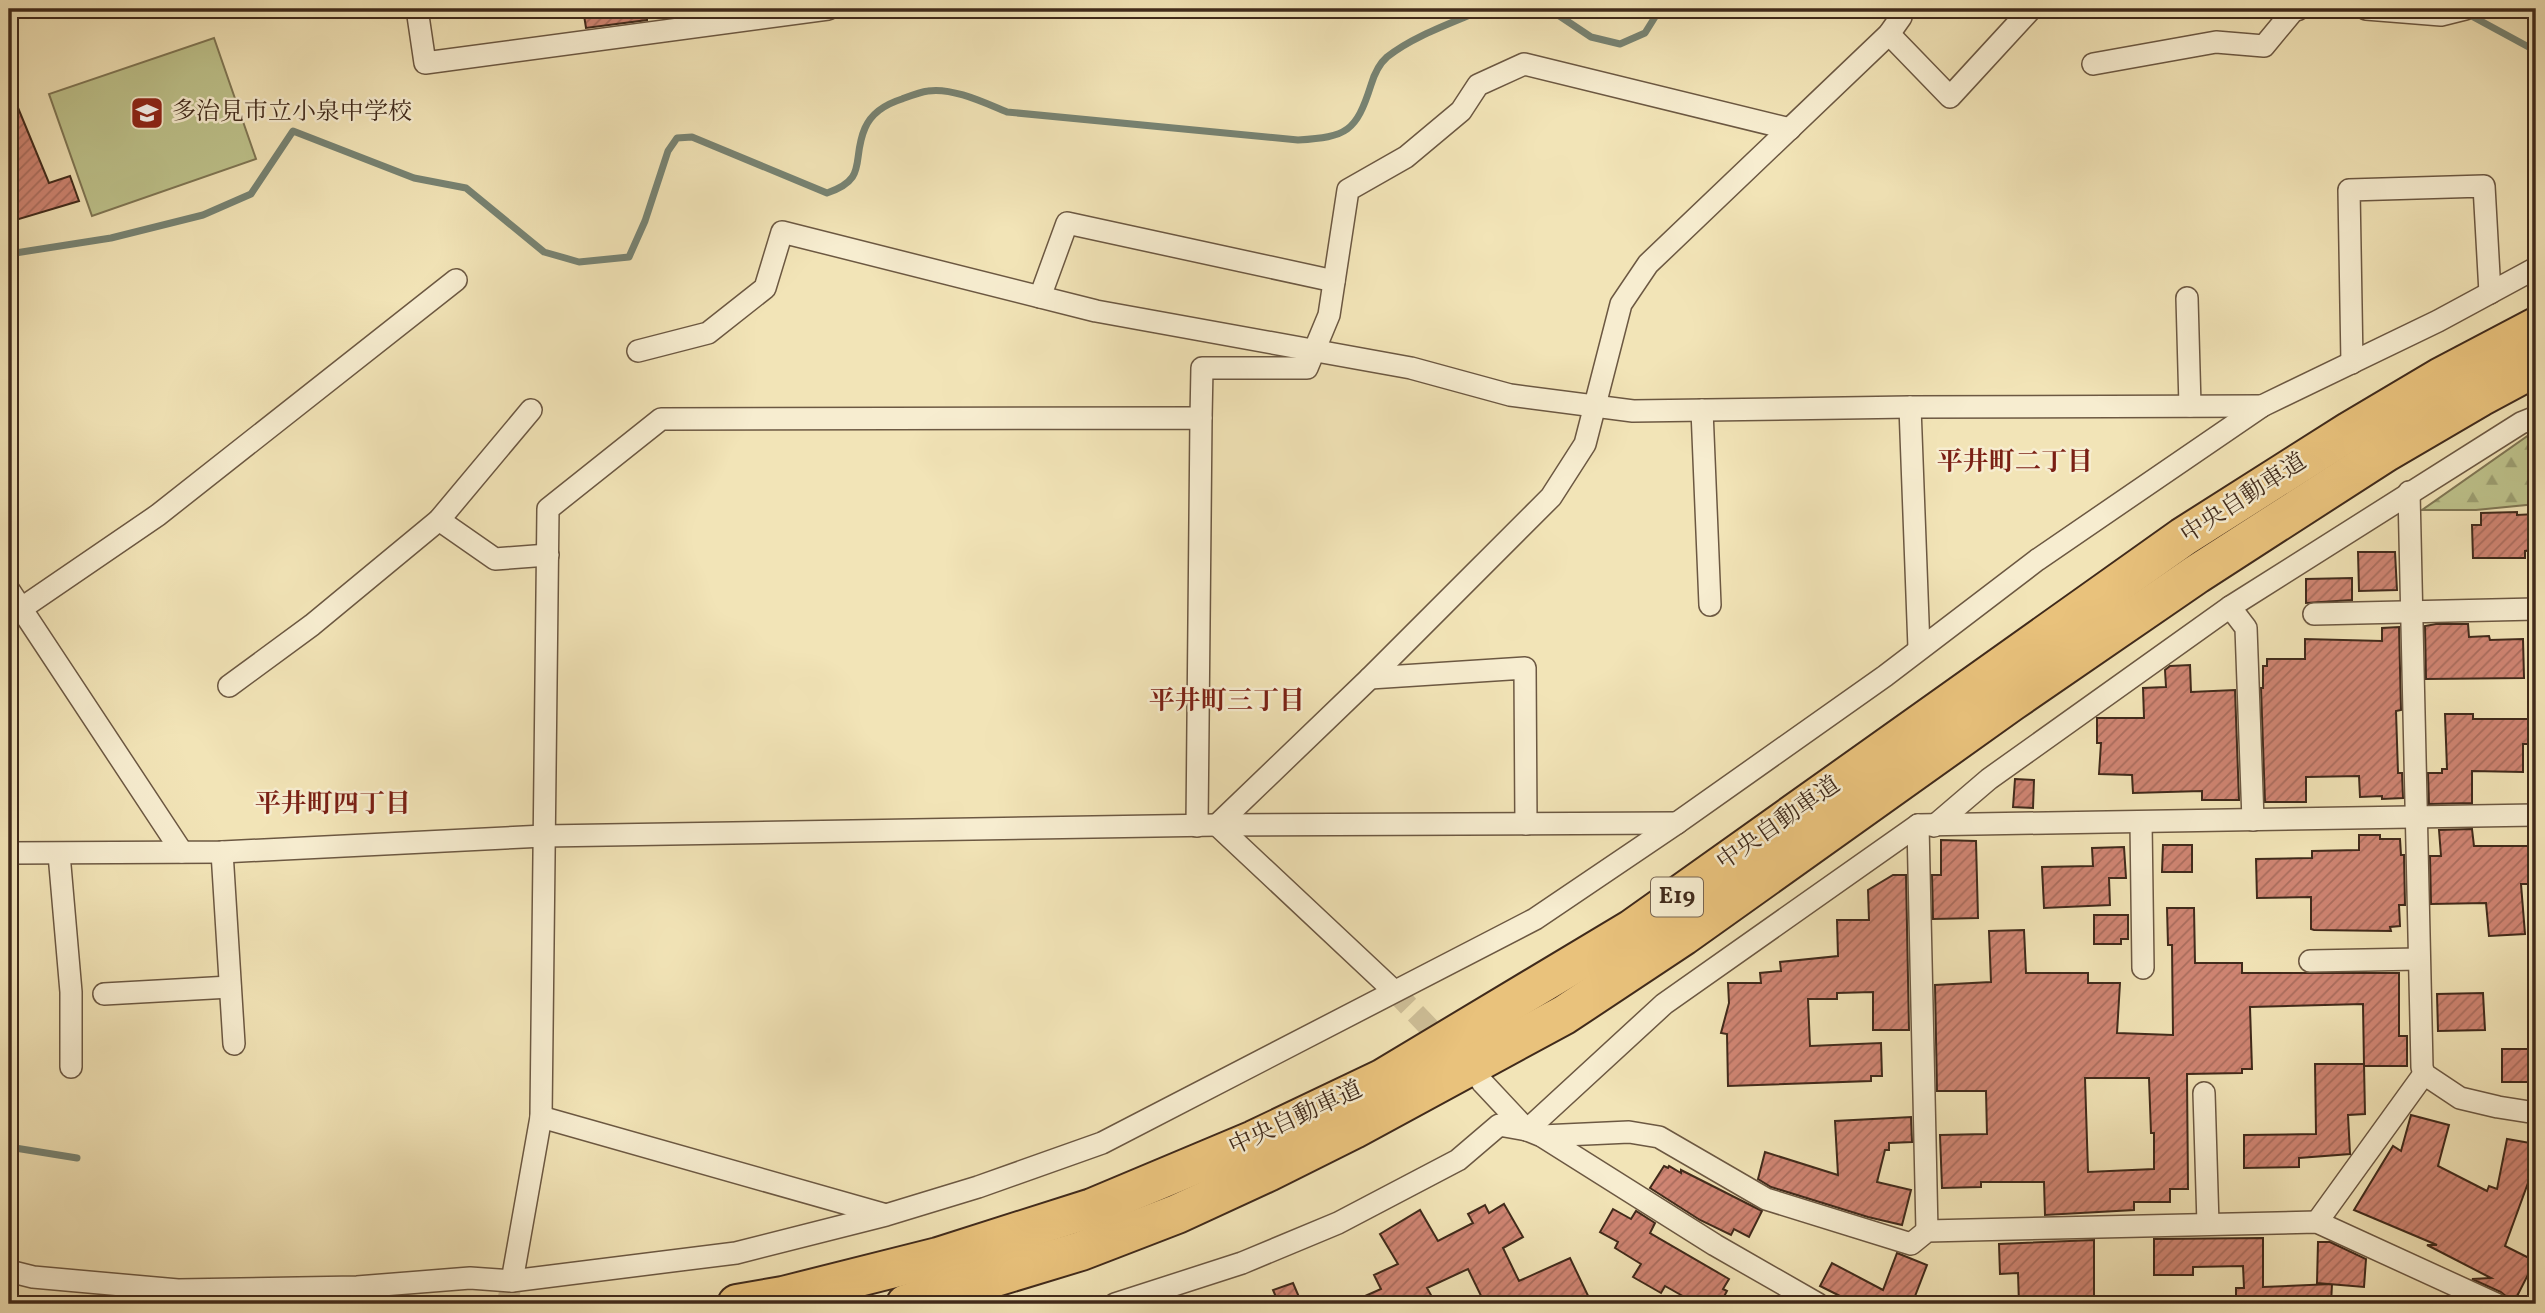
<svg xmlns="http://www.w3.org/2000/svg" width="2545" height="1313" viewBox="0 0 2545 1313" font-family="Vollkorn,'Noto Serif JP',serif">
	<style>
		.forest { fill: url(#forest-firs); stroke: #7f7654; stroke-width: 2 }
		.park { fill: #bec38c; stroke: #7f7654; stroke-width: 2 }
		.lines { fill: none; stroke-linecap: round; stroke-linejoin: round }
		.stream { stroke: #778373; stroke-width: 7 }
		.building { fill: url(#building-hatch); stroke: #402a1b; stroke-width: 2; fill-rule: evenodd }
		.minor-tunnel { stroke: #cebf98; stroke-width: 21; stroke-dasharray: 21 10; stroke-linecap: butt }
		.minor-casing { stroke: #6c5842; stroke-width: 24 }
		.motorway-casing { stroke: #402a1b; stroke-width: 42 }
		.minor { stroke: #f7edd0; stroke-width: 21 }
		.motorway { stroke: #e9c27c; stroke-width: 38 }
		.labels { text-anchor: middle; dominant-baseline: central; stroke-width: 5; stroke-linejoin: round; paint-order: stroke }
		.shield { fill: #f7edd0; stroke: #776451; stroke-width: 2 }
		.shield-label { font-size: 23px; font-weight: bold; fill: #402a1b }
		.poi-label { font-size: 24px; fill: #402a1b; stroke: #f7edd0; text-anchor: start }
		.street-label { font-size: 24px; fill: #402a1b; stroke: #f7edd0 }
		.neighbourhood-label { font-size: 26px; font-weight: bold; fill: #7a1f14; stroke: #f7edd0 }
	</style>
	<defs>
		<pattern id="forest-firs" width="22" height="20" patternUnits="userSpaceOnUse" patternTransform="scale(1.75)"><rect width="22" height="20" fill="#bec38c"/><path d="M5 1l3.5 6h-7zM16 11l3.5 6h-7z" fill="#9c9f72"/></pattern>
		<pattern id="building-hatch" width="6" height="6" patternUnits="userSpaceOnUse" patternTransform="scale(1.75)"><rect width="6" height="6" fill="#d08573"/><path d="M-1 1l2-2M0 6l6-6M5 7l2-2" fill="none" stroke="#aa6d5e"/></pattern>
	</defs>
	<rect width="100%" height="100%" fill="#f2e4b7"/>
	<filter id="stains"><feTurbulence type="fractalNoise" baseFrequency=".00286" numOctaves="4"/><feColorMatrix values="0 0 0 0 .2 0 0 0 0 .09 0 0 0 0 .02 0 0 0 .5 -.17"/></filter>
	<radialGradient id="worn" r=".72"><stop offset=".6" stop-color="#630" stop-opacity="0"/><stop offset="1" stop-color="#630" stop-opacity=".3"/></radialGradient>
	<polygon class="forest" points="2536,430 2536,504 2476,510 2422,510"/>
	<polygon class="park" points="214,38 256,159 92,216 49,94"/>
	<g class="lines">
		<g class="stream">
			<polyline points="1549,9 1591,37 1620,44 1645,33 1660,9"/>
			<polyline points="2242,9 2254,11 2256,9"/>
			<polyline points="2466,13 2536,51"/>
			<path d="M9 254 111 238 203 215 251 194 293 131 414 178 466 188 544 252 579 262 629 257 645 221 668 151 677 138 692 137 827 193C869 179 851 160 865 128 872 112 886 104 902 99 910 96 920 92 928 91 952 87 985 103 1007 112L1298 140C1347 137 1356 132 1371 85 1374 75 1379 64 1387 57 1413 36 1454 22 1484 9"/>
			<polyline points="9,1147 77,1158"/>
		</g>
	</g>
	<g class="building">
		<polygon points="583,9 647,9 647,20 586,28"/>
		<polygon points="9,86 49,183 70,176 79,201 9,222"/>
		<polygon points="2517,512 2517,515 2536,514 2536,550 2525,551 2525,558 2473,558 2472,525 2481,525 2481,513"/>
		<polygon points="2358,552 2395,552 2397,590 2359,591"/>
		<polygon points="2352,578 2352,600 2306,603 2306,579"/>
		<polygon points="2436,624 2468,624 2469,637 2489,636 2490,640 2523,639 2524,678 2426,679 2425,626"/>
		<polygon points="2399,627 2401,710 2396,711 2398,773 2402,773 2403,798 2382,799 2382,796 2360,797 2359,776 2306,777 2306,802 2265,802 2261,688 2263,688 2263,666 2267,666 2267,659 2305,659 2305,639 2382,641 2382,628"/>
		<polygon points="2190,665 2191,692 2235,690 2239,800 2202,800 2202,791 2133,793 2132,775 2099,774 2101,743 2097,743 2097,718 2144,718 2143,688 2166,687 2165,670 2170,666"/>
		<polygon points="2445,714 2473,714 2473,719 2536,719 2536,744 2523,744 2523,772 2472,771 2472,803 2429,804 2428,773 2442,773 2442,769 2447,769"/>
		<polygon points="2015,779 2034,780 2033,808 2013,807"/>
		<polygon points="2472,829 2474,846 2528,846 2528,884 2521,884 2525,934 2489,936 2486,903 2431,904 2430,856 2441,856 2439,830"/>
		<polygon points="2359,835 2380,835 2380,839 2400,839 2401,855 2404,855 2405,905 2399,905 2400,926 2390,927 2391,931 2314,930 2311,929 2311,897 2257,898 2256,859 2312,858 2312,851 2359,850"/>
		<polygon points="1941,840 1976,841 1978,918 1933,919 1932,875 1941,875"/>
		<polygon points="2163,845 2192,845 2192,872 2162,872"/>
		<polygon points="2124,847 2126,878 2109,878 2110,905 2044,908 2042,867 2093,866 2092,848"/>
		<polygon points="1893,875 1906,875 1909,1030 1873,1030 1873,992 1837,993 1837,999 1808,999 1810,1046 1881,1043 1882,1076 1871,1076 1871,1081 1728,1086 1727,1034 1721,1033 1729,1003 1728,983 1761,983 1760,973 1781,971 1780,962 1838,956 1837,920 1869,920 1868,890"/>
		<path d="M2167 908H2194L2195 963H2242V973H2399V1036H2407V1066H2364L2363 1004 2250 1007 2252 1069H2242V1073L2187 1074 2188 1189H2170V1202H2134V1210L2045 1215 2044 1182H1981V1187L1942 1188 1940 1135 1987 1134 1986 1091H1937L1935 985 1991 982 1989 931 2024 930 2026 973H2088V983H2120L2117 1033 2173 1035 2172 945H2168ZM2085 1078H2149L2151 1133H2154V1169L2088 1172Z"/>
		<polygon points="2094,915 2128,915 2128,939 2121,939 2121,944 2094,944"/>
		<polygon points="2483,993 2485,1030 2438,1031 2437,994"/>
		<rect x="2502" y="1049" width="34" height="33"/>
		<polygon points="2315,1064 2364,1064 2365,1114 2348,1115 2350,1154 2299,1158 2299,1167 2244,1168 2244,1135 2316,1134"/>
		<polygon points="2411,1115 2449,1125 2438,1166 2487,1191 2489,1186 2497,1189 2507,1139 2536,1144 2536,1161 2505,1246 2535,1261 2513,1304 2509,1304 2507,1297 2501,1292 2472,1279 2491,1278 2427,1245 2437,1245 2354,1210 2393,1146 2401,1151"/>
		<polygon points="1911,1117 1912,1142 1889,1143 1889,1150 1885,1150 1877,1182 1911,1190 1902,1225 1868,1217 1771,1187 1758,1179 1765,1152 1838,1175 1835,1121"/>
		<polygon points="1664,1166 1668,1168 1669,1166 1681,1173 1681,1170 1762,1211 1749,1237 1734,1229 1731,1235 1700,1220 1650,1188"/>
		<polygon points="1504,1204 1523,1237 1503,1248 1519,1281 1570,1258 1592,1304 1485,1304 1468,1269 1427,1288 1436,1304 1347,1304 1381,1289 1374,1275 1398,1264 1380,1234 1420,1210 1438,1241 1473,1223 1468,1214 1485,1205 1489,1213"/>
		<polygon points="1613,1209 1631,1219 1636,1211 1655,1223 1650,1233 1729,1279 1723,1289 1727,1291 1720,1304 1697,1304 1665,1286 1661,1293 1633,1277 1641,1264 1615,1248 1618,1242 1600,1232"/>
		<polygon points="2263,1238 2263,1287 2332,1284 2331,1304 2236,1304 2236,1288 2244,1288 2243,1266 2193,1267 2193,1275 2154,1275 2154,1239"/>
		<polygon points="2094,1240 2094,1304 2019,1304 2018,1273 2000,1274 1999,1244"/>
		<polygon points="2318,1242 2330,1242 2366,1259 2364,1287 2317,1283"/>
		<polygon points="1897,1253 1927,1265 1912,1304 1843,1304 1846,1299 1820,1286 1832,1263 1883,1290"/>
		<polygon points="1293,1283 1302,1304 1279,1304 1273,1290"/>
	</g>
	<g class="lines">
		<g class="minor-tunnel">
			<polyline points="1394,991 1449,1048"/>
			<polyline points="507,1304 512,1281"/>
		</g>
		<defs>
			<g id="minor">
				<polyline points="417,9 425,63 828,9"/>
				<polyline points="2366,9 2441,15 2465,9"/>
				<polyline points="1889,34 1950,97 2031,9"/>
				<polyline points="2093,64 2216,42 2264,46 2293,11 2299,9"/>
				<polyline points="1040,297 1067,223 1334,281"/>
				<polyline points="2187,298 2190,406"/>
				<polyline points="638,351 708,333 765,288 782,232 1096,311 1411,368 1510,395 1633,411 1910,407 2262,406"/>
				<polyline points="2352,363 2349,190 2484,186 2490,293"/>
				<polyline points="1910,407 1919,648"/>
				<polyline points="1702,410 1710,605"/>
				<polyline points="1201,418 1202,368 1307,368 1329,315 1348,190 1406,157 1461,111 1478,85 1524,64 1790,129"/>
				<polyline points="2409,492 2422,1067 2424,1074 2460,1098 2498,1107 2536,1113"/>
				<polyline points="439,520 495,559 548,555"/>
				<polyline points="9,590 182,852"/>
				<polyline points="2230,607 2246,628 2253,820"/>
				<polyline points="22,608 158,515 456,280"/>
				<polyline points="2314,614 2536,609"/>
				<polyline points="1370,678 1525,668 1526,824"/>
				<polyline points="229,686 312,625 439,520 531,410"/>
				<polyline points="2141,822 2143,968"/>
				<polyline points="1217,825 1370,678 1551,497 1585,444 1621,304 1648,264 1889,34 1901,17 1902,9"/>
				<polyline points="1217,825 1394,991"/>
				<polyline points="1918,825 1927,1231"/>
				<polyline points="1934,826 1989,779 2230,607 2521,423 2536,417"/>
				<polyline points="222,852 234,1044"/>
				<polyline points="9,853 222,852 544,836 1217,825 1677,823"/>
				<polyline points="59,854 71,992 71,1067"/>
				<polyline points="2310,961 2419,959"/>
				<polyline points="104,994 230,987"/>
				<polyline points="1482,1082 1527,1130"/>
				<polyline points="2204,1093 2208,1224"/>
				<polyline points="541,1117 883,1214"/>
				<polyline points="1527,1130 1664,1004 1918,825 2536,815"/>
				<polyline points="1542,1136 1629,1132 1659,1137 1766,1199 1911,1244 1927,1231 2317,1222 2496,1304"/>
				<polyline points="2317,1222 2424,1074"/>
				<polyline points="9,1271 33,1277 178,1290 357,1287 470,1278 512,1281 736,1253 886,1215 978,1187 1102,1143 1535,919 1677,823 1885,676 2037,560 2262,406 2438,321 2536,268"/>
				<polyline points="512,1281 541,1117 548,509 661,419 1201,418 1197,826"/>
				<polyline points="1115,1304 1242,1263 1338,1223 1458,1160 1499,1125 1527,1130 1542,1136 1715,1245 1818,1304"/>
			</g>
			<g id="motorway">
				<polyline points="737,1304 783,1296 938,1257 1092,1208 1254,1140 1382,1079 1632,929 2183,537 2350,431 2441,377 2536,327"/>
				<polyline points="906,1304 1081,1251 1177,1214 1268,1172 1354,1129 1564,1015 1683,936 2011,702 2197,574 2386,452 2480,397 2536,367"/>
			</g>
		</defs>
		<use href="#minor" class="minor-casing"/>
		<use href="#motorway" class="motorway-casing"/>
		<use href="#minor" class="minor"/>
		<use href="#motorway" class="motorway"/>
	</g>
	<defs>
		<symbol id="school-square" viewBox="-11 -11 22 22"><rect x="-9" y="-9" width="18" height="18" rx="4" fill="#8f2418" stroke="#f7edd0"/><path d="M0-5L7-2L0 1L-7-2ZM-4 1L0 2.5L4 1V4Q0 6-4 4Z" fill="#fff"/></symbol>
	</defs>
	<g fill-rule="evenodd">
		<use href="#school-square" x="128" y="94" width="38" height="38"/>
	</g>
	<g class="labels">
		<rect class="shield" x="1651" y="877.5" width="52" height="39" rx="5"/>
		<g class="shield-label">
			<text x="1677" y="897">E19</text>
		</g>
		<g class="poi-label">
			<text x="172" y="113">多治見市立小泉中学校</text>
		</g>
		<g class="street-label">
			<text transform="translate(2244 499) rotate(-33)">中央自動車道</text>
			<text transform="translate(1779 824) rotate(-35)">中央自動車道</text>
			<text transform="translate(1296 1119) rotate(-25)">中央自動車道</text>
		</g>
		<g class="neighbourhood-label">
			<text x="2015" y="463">平井町二丁目</text>
			<text x="1227" y="702">平井町三丁目</text>
			<text x="333" y="805">平井町四丁目</text>
		</g>
	</g>
	<rect width="2545" height="1313" fill="none" stroke="#f2e4b7" stroke-width="35"/>
	<rect x="10" y="10" width="2524" height="1292" fill="none" stroke="#402a1b" stroke-width="3.5"/>
	<rect x="18" y="18" width="2510" height="1278" fill="none" stroke="#402a1b" stroke-width="2"/>
	<rect width="100%" height="100%" filter="url(#stains)"/>
	<rect width="100%" height="100%" fill="url(#worn)"/>
</svg>
